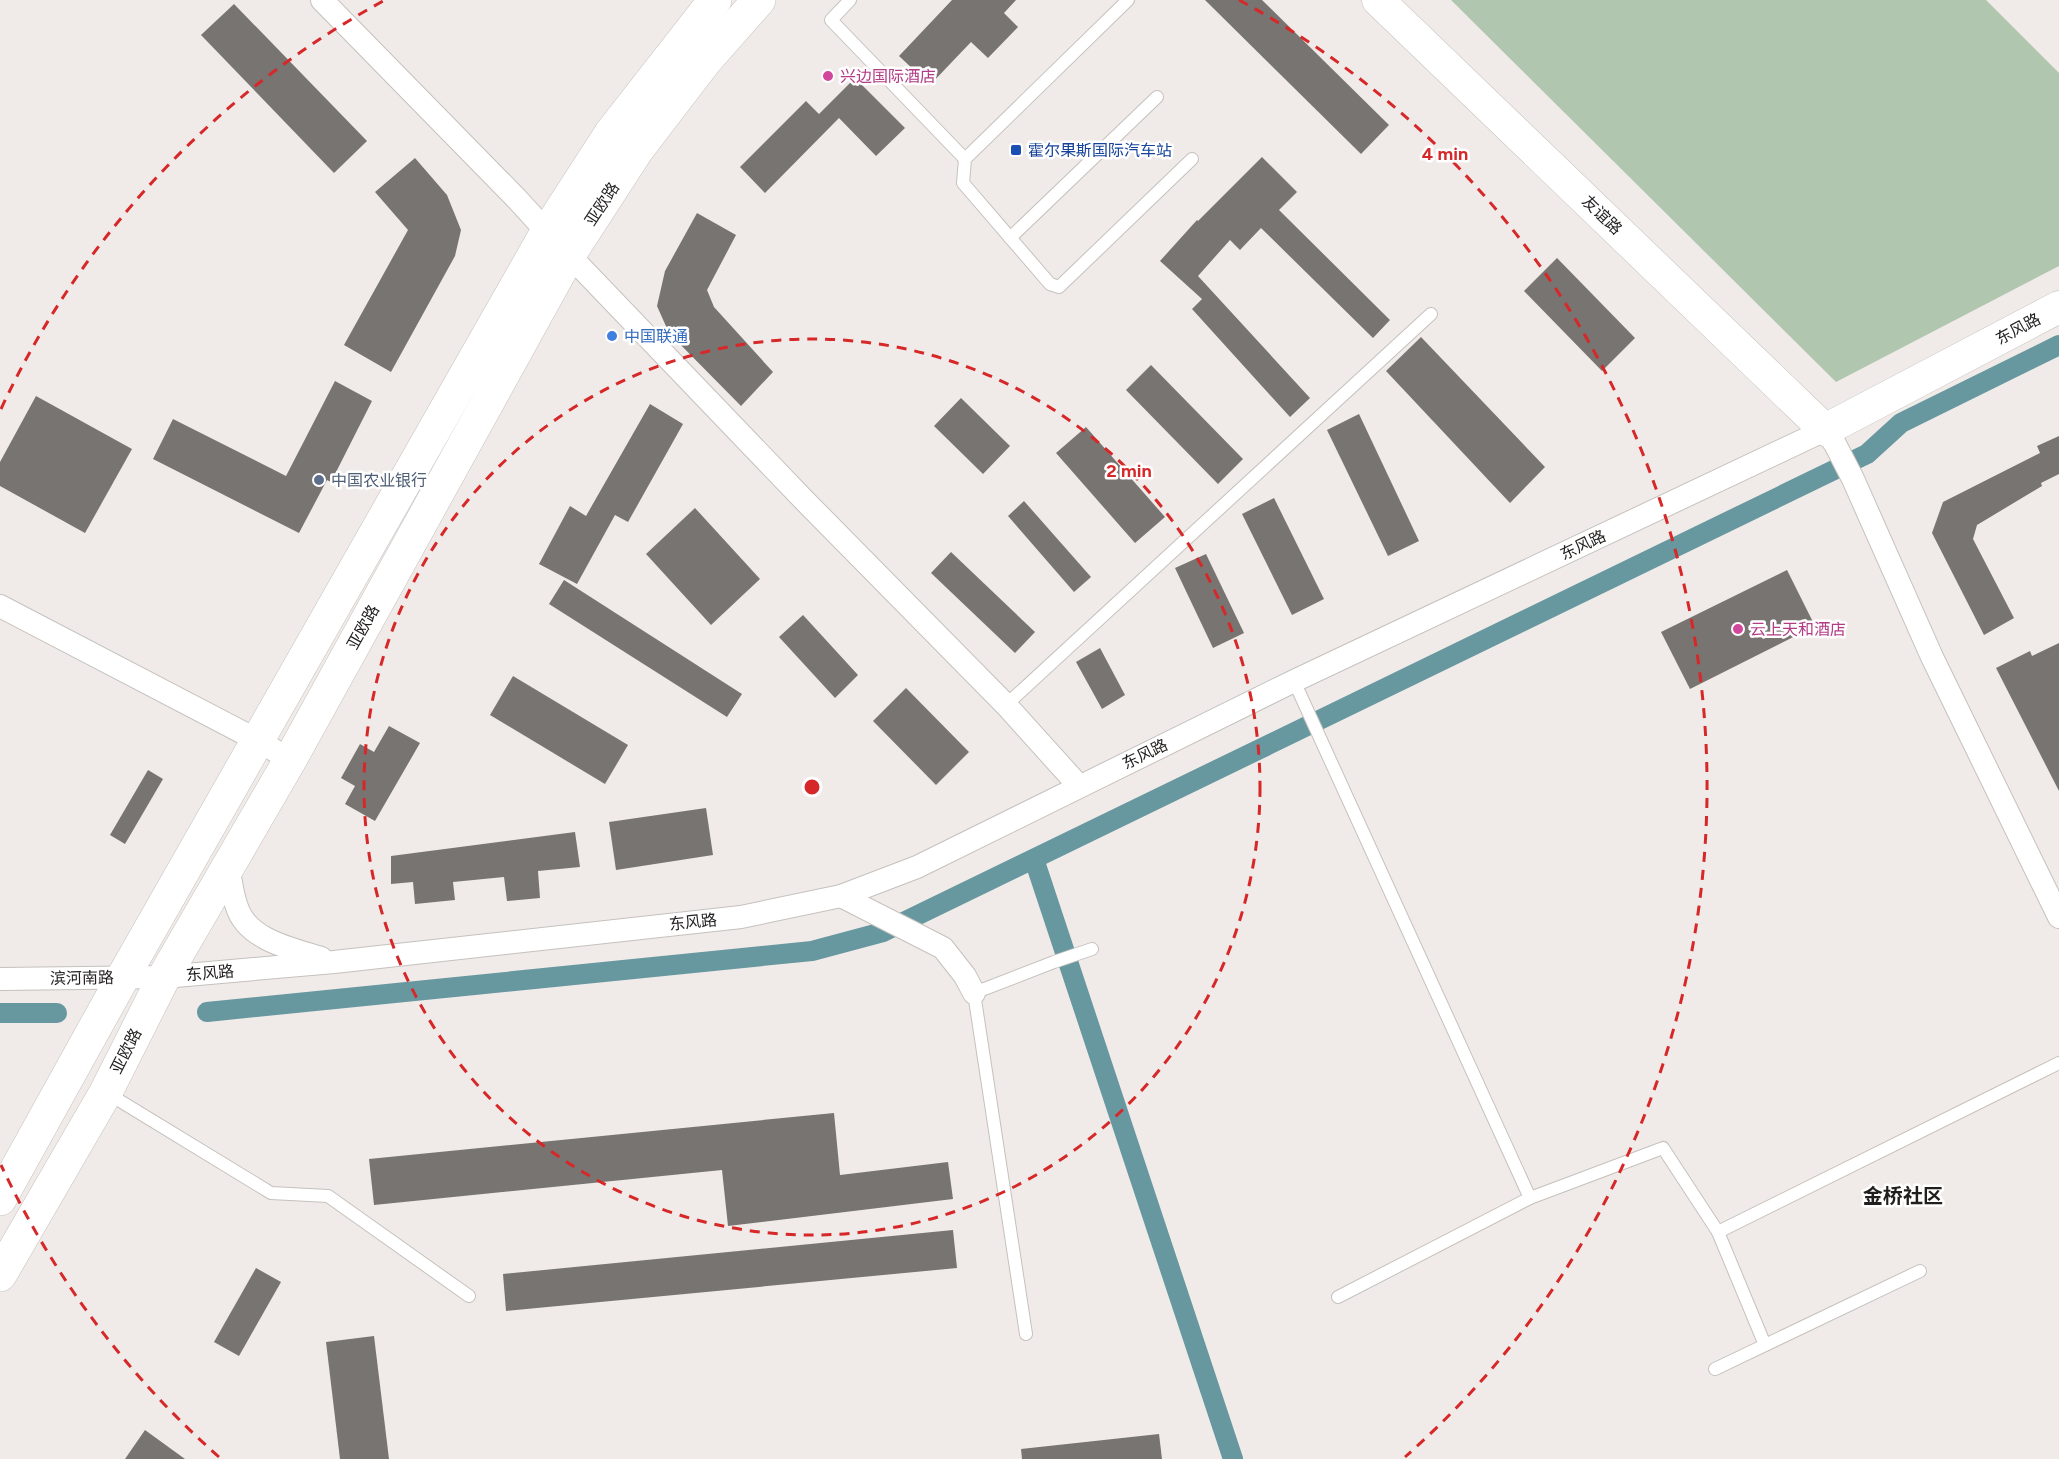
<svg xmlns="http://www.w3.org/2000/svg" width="2059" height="1459" viewBox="0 0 2059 1459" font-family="Figtree,'Noto Sans SC',sans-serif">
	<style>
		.green { fill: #b0c6af }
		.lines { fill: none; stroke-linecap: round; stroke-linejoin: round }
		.canal { stroke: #67979f; stroke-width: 20 }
		.building { fill: #787471 }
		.lane-casing { stroke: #c5c1bd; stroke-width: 14 }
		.street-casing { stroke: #c5c1bd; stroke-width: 24 }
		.secondary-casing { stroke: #c5c1bd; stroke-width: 33 }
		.highway-casing { stroke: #c5c1bd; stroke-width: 34 }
		.lane { stroke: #fff; stroke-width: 12 }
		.street { stroke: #fff; stroke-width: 22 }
		.secondary { stroke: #fff; stroke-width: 32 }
		.highway { stroke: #fff; stroke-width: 33 }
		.ring { fill: none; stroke: #d62828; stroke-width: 3; stroke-dasharray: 10 8 }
		.hotel-dot { fill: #d1479c; stroke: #fff; stroke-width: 2 }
		.transit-dot { fill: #1a4fb4; stroke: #fff; stroke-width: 2 }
		.shop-dot { fill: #3f7fe0; stroke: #fff; stroke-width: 2 }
		.service-dot { fill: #5c6f8a; stroke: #fff; stroke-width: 2 }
		.labels { text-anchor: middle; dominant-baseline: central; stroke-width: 5; stroke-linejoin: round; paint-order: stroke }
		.hotel-label { font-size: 16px; fill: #b23c85; stroke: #fff; text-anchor: start }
		.transit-label { font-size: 16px; fill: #164399; stroke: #fff; text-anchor: start }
		.street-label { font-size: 16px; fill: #211f1e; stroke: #fff }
		.shop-label { font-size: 16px; fill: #366cbe; stroke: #fff; text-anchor: start }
		.service-label { font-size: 16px; fill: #4e5e75; stroke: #fff; text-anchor: start }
		.quarter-label { font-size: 20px; font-weight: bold; fill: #211f1e; stroke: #fff }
		.centre { fill: #d62828; stroke: #fff; stroke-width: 3 }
		.ring-label { font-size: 18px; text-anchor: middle; font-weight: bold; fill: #d62828; stroke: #fff; stroke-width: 5; stroke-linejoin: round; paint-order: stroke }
	</style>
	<rect width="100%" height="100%" fill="#f0ebe8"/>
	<polygon class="green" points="1451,0 1986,0 2059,73 2059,266 1836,382"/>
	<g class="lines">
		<g class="canal">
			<polyline points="1034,859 1233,1459"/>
			<polyline points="207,1012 812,951 883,932 1867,454 1901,423 2059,345"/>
			<polyline points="0,1013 57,1013"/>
		</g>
	</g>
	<g class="building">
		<polygon points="952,0 1016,0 1004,13 1018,27 988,58 971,42 930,85 899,56"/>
		<polygon points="1205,0 1262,0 1389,125 1361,154"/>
		<polygon points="234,4 367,141 334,173 201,35"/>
		<polygon points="855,78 905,128 876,156 839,118 765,193 740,167 806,101 819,114"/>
		<polygon points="1262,157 1297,192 1279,210 1390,320 1373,338 1261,228 1240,250 1230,240 1198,276 1310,398 1290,417 1192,309 1202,299 1160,261 1197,220 1198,221"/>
		<polygon points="415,158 447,195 461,230 455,256 391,372 344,345 408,230 375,192"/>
		<polygon points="697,213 736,235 707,290 714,307 773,372 741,406 669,333 657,306 665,271"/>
		<polygon points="1557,258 1635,338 1602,371 1524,291"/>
		<polygon points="1421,337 1545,467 1510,503 1386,371"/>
		<polygon points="1151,365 1243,459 1218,484 1126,390"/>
		<polygon points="335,381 372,401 331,482 327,480 299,533 153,459 173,419 286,476"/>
		<polygon points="36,396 132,449 85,533 0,486 0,462"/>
		<polygon points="961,398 1010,446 983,474 934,426"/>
		<polygon points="650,404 683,424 628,522 615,515 577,584 539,564 570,506 586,516"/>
		<polygon points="1359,414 1419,541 1388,556 1327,430"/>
		<polygon points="1086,427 1165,517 1135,543 1056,453"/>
		<polygon points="2059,436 2059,474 2041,483 2042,486 1977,525 1973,539 2014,618 1984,635 1932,533 1943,502 2040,453 2037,446"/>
		<polygon points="1274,498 1324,599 1292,615 1242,514"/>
		<polygon points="1024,501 1091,577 1074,592 1008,516"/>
		<polygon points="695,508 760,579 711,625 646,554"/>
		<polygon points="951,552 1035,632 1015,653 931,573"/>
		<polygon points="1206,554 1244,633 1213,648 1175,568"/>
		<polygon points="1787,570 1815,626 1690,689 1661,632"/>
		<polygon points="564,580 742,694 727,717 549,604"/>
		<polygon points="803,615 858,675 835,698 779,637"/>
		<polygon points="2059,643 2059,791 1996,668 2030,651 2032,656"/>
		<polygon points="1100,648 1125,695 1102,709 1076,662"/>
		<polygon points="513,676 628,745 605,784 490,715"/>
		<polygon points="906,688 969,752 936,785 873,721"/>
		<polygon points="389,726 420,743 375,821 345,804 355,786 341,778 360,744 374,752"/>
		<polygon points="148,770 163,779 125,844 110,835"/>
		<polygon points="706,808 713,855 616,870 609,822"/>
		<polygon points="575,832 580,867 538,871 540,898 507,901 504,877 453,882 455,900 415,904 413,882 391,884 391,856"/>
		<polygon points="834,1113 840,1175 948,1162 953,1199 728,1226 722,1170 374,1205 369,1159"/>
		<polygon points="953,1230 957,1268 506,1311 503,1274"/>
		<polygon points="256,1268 281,1282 239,1356 214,1342"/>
		<polygon points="374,1336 389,1459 340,1459 326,1342"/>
		<polygon points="145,1430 185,1459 125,1459"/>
		<polygon points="1159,1434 1162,1459 1022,1459 1021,1449"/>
	</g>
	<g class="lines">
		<defs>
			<g id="lane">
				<polyline points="850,0 831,20 965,159"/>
				<polyline points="1128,0 965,159 963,183 1050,284 1059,287 1192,159"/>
				<polyline points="1010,238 1157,97"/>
				<polyline points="1294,681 1530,1198"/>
				<polyline points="1006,705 1431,314"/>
				<polyline points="107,1093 271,1193 328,1196 469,1296"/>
				<polyline points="1718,1232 2059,1063"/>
				<polyline points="1338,1297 1530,1198 1663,1148 1718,1232 1765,1345"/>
				<polyline points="1026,1334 974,993 1054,962 1092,949"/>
				<polyline points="1715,1369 1920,1271"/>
			</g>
			<g id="street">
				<polyline points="322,0 516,198 547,232"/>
				<polyline points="569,255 803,499 1006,705 1079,786"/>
				<polyline points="0,606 259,741 290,760"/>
				<path d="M228 866C231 880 232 894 237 907 247 940 293 949 321 958"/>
				<polyline points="841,896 943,948 965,976 974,993"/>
				<polyline points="0,979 164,977 334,962 741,917 841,896 917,867 1294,681 1825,430 1835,444 1853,479 1932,657 2059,917"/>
			</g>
			<polyline id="secondary" points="1378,0 1825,430 2059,307"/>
			<g id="highway">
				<polyline points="0,1199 123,977 547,232 611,133 715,0"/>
				<polyline points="0,1275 106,1092 164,977 290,760 569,255 637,150 706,60 759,0"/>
			</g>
		</defs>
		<use href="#lane" class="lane-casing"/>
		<use href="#street" class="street-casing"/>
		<use href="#secondary" class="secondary-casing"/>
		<use href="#highway" class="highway-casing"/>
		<use href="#lane" class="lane"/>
		<use href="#street" class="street"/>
		<use href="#secondary" class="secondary"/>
		<use href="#highway" class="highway"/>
	</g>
	<g class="ring">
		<circle cx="812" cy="787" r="448"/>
		<path d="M219 1457A895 895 0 0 1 1 1165M1 409A895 895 0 0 1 385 0M1239 0A895 895 0 0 1 1405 1457"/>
	</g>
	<g class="hotel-dot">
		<circle cx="828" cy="76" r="6"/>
		<circle cx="1738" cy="629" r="6"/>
	</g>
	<rect class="transit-dot" x="1010" y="144" width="12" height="12" rx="3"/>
	<circle class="shop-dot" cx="612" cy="336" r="6"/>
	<circle class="service-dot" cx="319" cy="480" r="6"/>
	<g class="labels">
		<g class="hotel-label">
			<text x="840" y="76">兴边国际酒店</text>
			<text x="1750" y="629">云上天和酒店</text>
		</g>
		<g class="transit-label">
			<text x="1028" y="150">霍尔果斯国际汽车站</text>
		</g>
		<g class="street-label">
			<text transform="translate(602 204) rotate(-57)">亚欧路</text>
			<text transform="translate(1602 215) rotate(44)">友谊路</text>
			<text transform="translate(2018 329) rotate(-28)">东风路</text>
			<text transform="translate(1583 545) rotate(-25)">东风路</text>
			<text transform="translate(363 627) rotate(-61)">亚欧路</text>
			<text transform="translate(1145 754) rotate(-26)">东风路</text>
			<text transform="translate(693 922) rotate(-6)">东风路</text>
			<text transform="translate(210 973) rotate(-5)">东风路</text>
			<text transform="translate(82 978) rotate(-1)">滨河南路</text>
			<text transform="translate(126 1051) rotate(-63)">亚欧路</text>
		</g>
		<g class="shop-label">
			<text x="624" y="336">中国联通</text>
		</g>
		<g class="service-label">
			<text x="331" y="480">中国农业银行</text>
		</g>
		<g class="quarter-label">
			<text x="1903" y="1196">金桥社区</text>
		</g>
	</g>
	<circle cx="812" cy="787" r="9" class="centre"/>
	<g class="ring-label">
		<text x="1445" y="160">4 min</text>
		<text x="1129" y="477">2 min</text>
	</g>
</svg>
